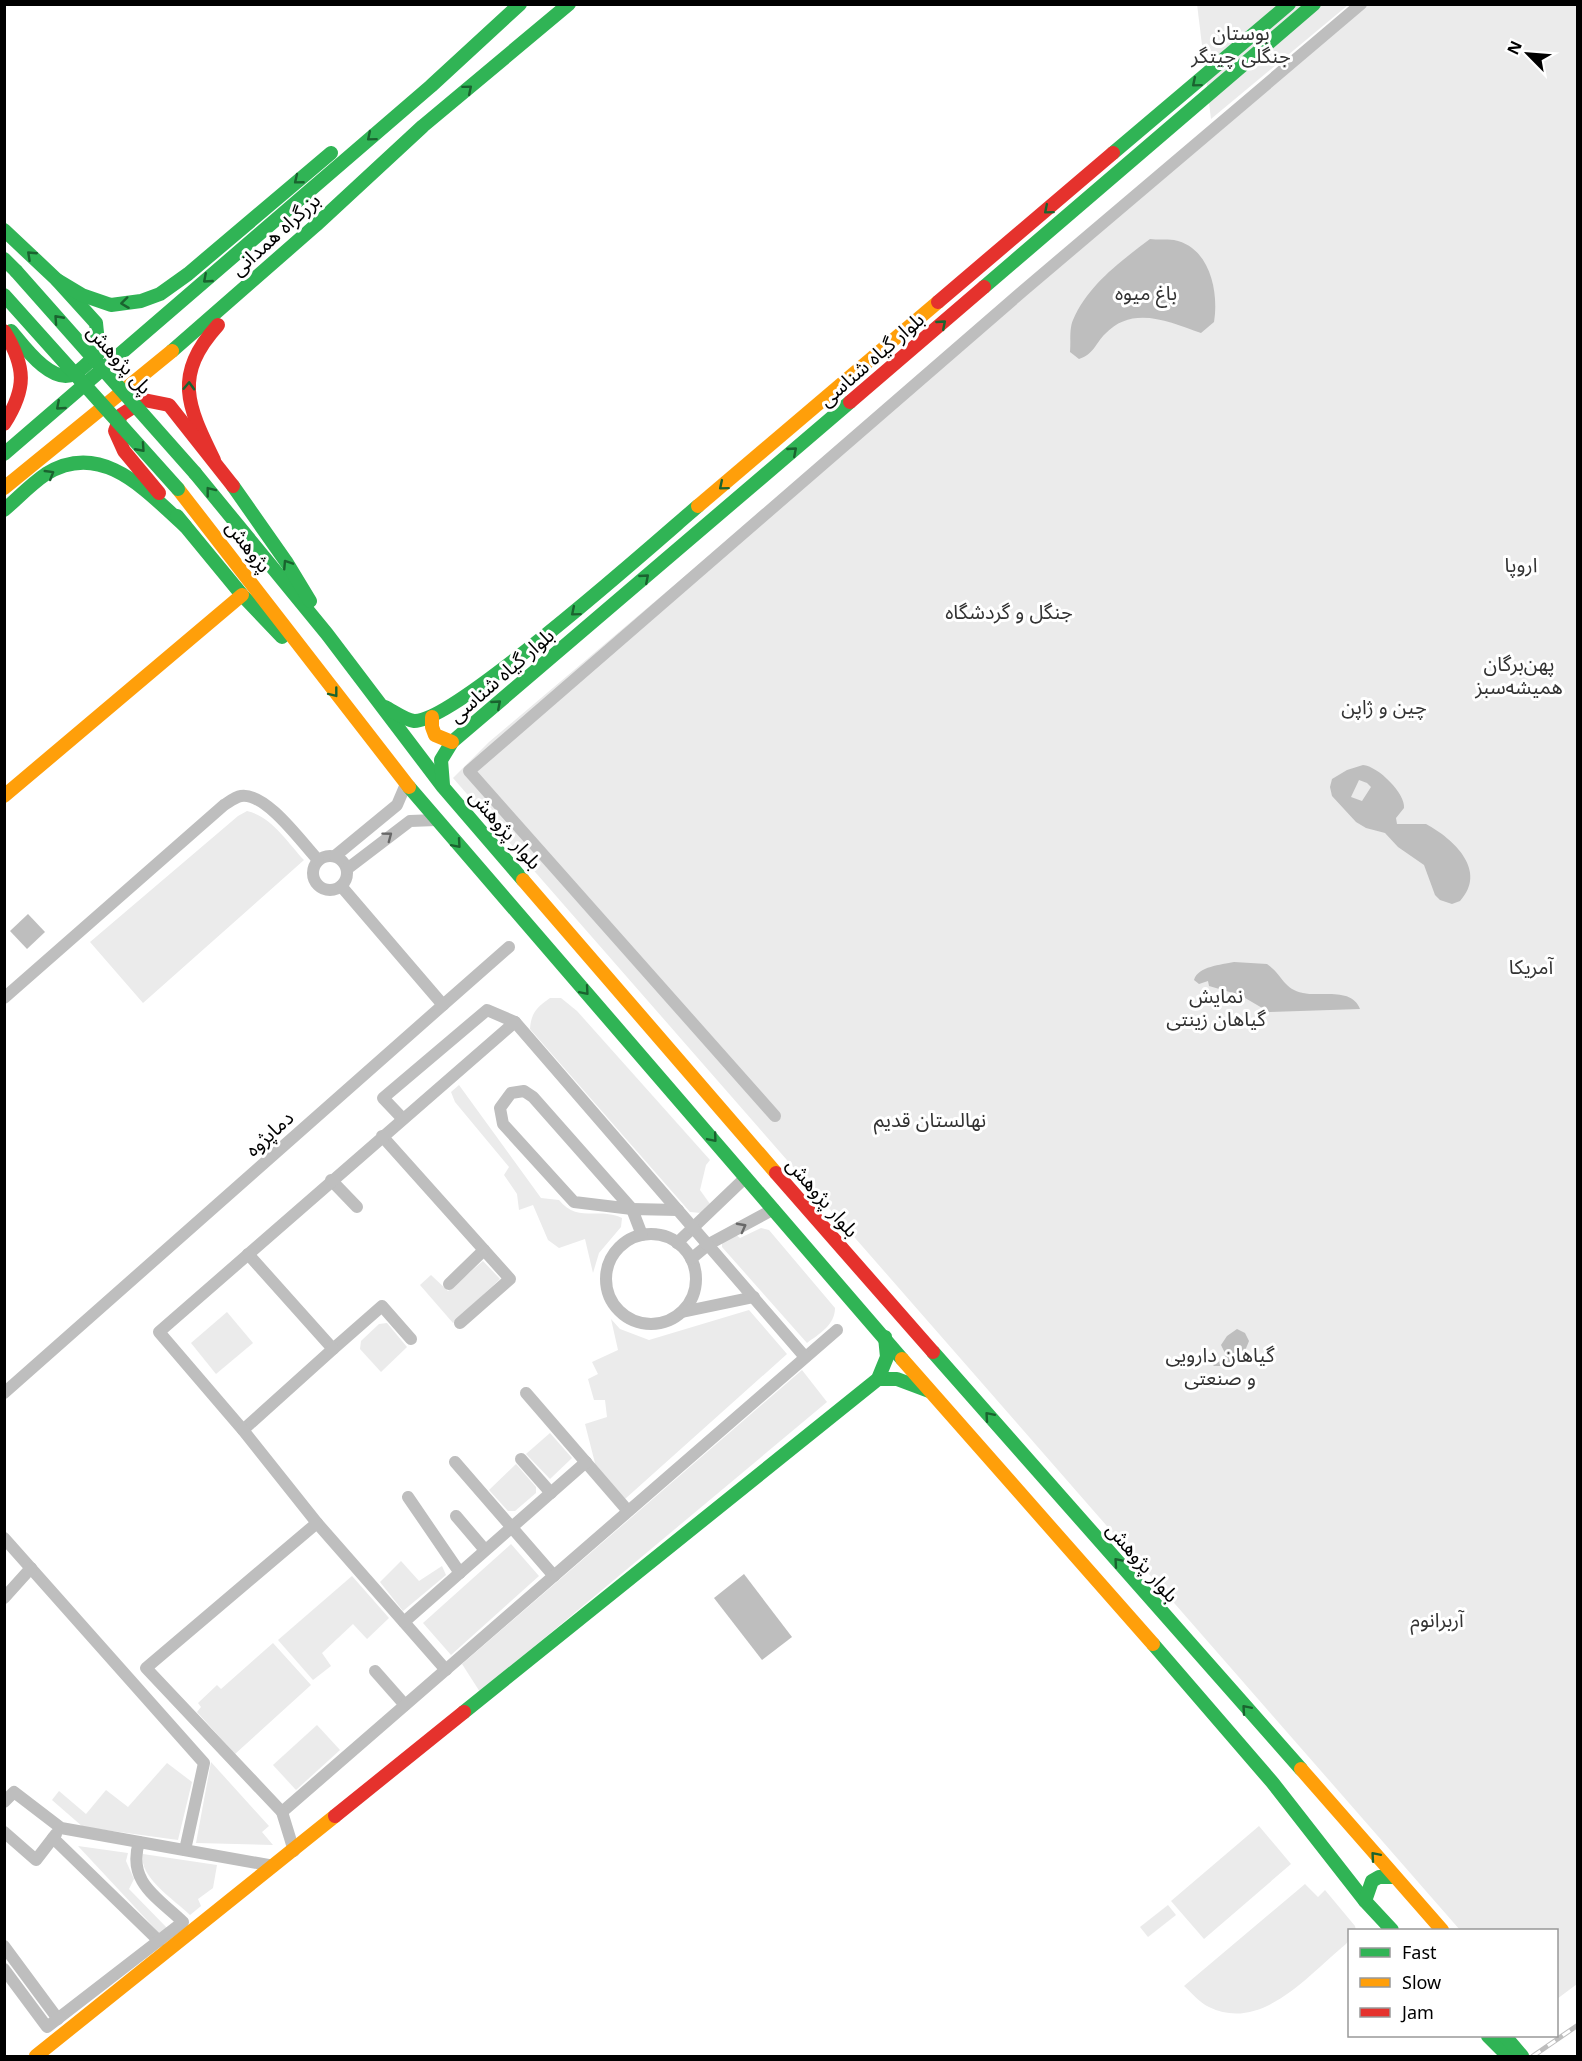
<svg xmlns="http://www.w3.org/2000/svg" width="1582" height="2061" viewBox="0 0 1582 2061" font-family="'Noto Sans','Noto Sans Arabic',sans-serif">
	<style>
		.green { fill: #ebebeb }
		.water { fill: #bebebe; fill-rule: evenodd }
		.lines { fill: none; stroke-linecap: round; stroke-linejoin: round }
		.street { stroke: #bebebe; stroke-width: 12 }
		.fast { stroke: #30b455; stroke-width: 14 }
		.slow { stroke: #ff9f0a; stroke-width: 14 }
		.jam { stroke: #e5322d; stroke-width: 14 }
		.rail-casing { stroke: #bebebe; stroke-width: 5 }
		.rail { stroke: #fff; stroke-width: 3; stroke-dasharray: 9; stroke-linecap: butt }
		.fast-bridge { stroke: #30b455; stroke-width: 14 }
		.oneway { stroke: #1a632f }
		.oneway2 { stroke: #686868 }
		.labels { text-anchor: middle; dominant-baseline: central; stroke-width: 6; stroke-linejoin: round; paint-order: stroke }
		.park-label { font-size: 20px; fill: #323232; stroke: #fff }
		.street-label { font-size: 20px; fill: #000; stroke: #fff }
	</style>
	<rect width="100%" height="100%" fill="#fff"/>
	<g class="green">
		<polygon points="1197,4 1348,5 1211,119"/>
		<polygon points="1359,5 1577,5 1577,1984 1557,1999 1556,1930 1460,1930 453,778 489,742"/>
		<path d="M247 811C272 817 287 842 304 860L143 1003 90 942 238 816Z"/>
		<path d="M550 998H561L577 1011 710 1160 706 1165 700 1190 710 1204 701 1213 690 1212 530 1029C531 1013 537 1007 550 998Z"/>
		<path d="M459 1085 541 1198 559 1200C577 1223 599 1207 622 1218L621 1227 599 1253 593 1273 585 1239 559 1248 548 1240 533 1205 519 1210 517 1194 504 1175 509 1167 455 1102 451 1092Z"/>
		<path d="M761 1228 769 1230 835 1308C835 1325 819 1334 807 1343L722 1247V1241L735 1234 740 1238Z"/>
		<polygon points="483,1261 500,1279 453,1323 420,1285 431,1275 448,1291"/>
		<polygon points="749,1310 787,1354 625,1499 596,1467 585,1424 607,1417 605,1400 594,1400 588,1379 598,1374 592,1362 618,1350 611,1319 620,1329 649,1340"/>
		<polygon points="227,1312 253,1343 216,1374 191,1343"/>
		<polygon points="387,1323 407,1347 381,1372 360,1349 361,1341 379,1324"/>
		<polygon points="802,1370 827,1402 480,1692 462,1664"/>
		<polygon points="550,1433 572,1458 550,1479 526,1454"/>
		<polygon points="516,1464 536,1487 536,1493 515,1511 508,1511 489,1490"/>
		<polygon points="511,1544 539,1576 451,1655 423,1623"/>
		<polygon points="401,1561 419,1581 442,1566 446,1575 403,1611 380,1582"/>
		<polygon points="352,1576 389,1618 367,1639 353,1624 322,1653 331,1666 313,1680 278,1640"/>
		<polygon points="273,1643 311,1685 235,1754 197,1712 201,1707 198,1703 217,1685 221,1689"/>
		<polygon points="317,1725 340,1750 296,1790 273,1765"/>
		<polygon points="211,1762 269,1826 262,1832 273,1845 196,1843"/>
		<polygon points="167,1763 192,1782 178,1840 83,1827 52,1800 59,1791 86,1814 106,1790 128,1807"/>
		<polygon points="1259,1826 1291,1864 1204,1939 1171,1901"/>
		<polygon points="78,1846 128,1853 126,1861 134,1879 129,1889 168,1929 160,1934"/>
		<path d="M143 1854 217 1865 213 1888 198 1899 201 1906 190 1915C175 1900 138 1877 143 1854Z"/>
		<path d="M1305 1884 1318 1897 1325 1890 1355 1926 1356 1930H1350L1349 1940 1346 1944C1309 1974 1262 2033 1209 2007 1200 2003 1192 1993 1184 1986Z"/>
		<polygon points="1168,1905 1176,1915 1148,1937 1140,1927"/>
	</g>
	<g class="water">
		<path d="M1150 239C1157 240 1166 239 1174 240 1210 247 1219 292 1214 322L1201 333C1168 321 1132 305 1105 334 1095 344 1094 354 1079 359L1070 352C1071 342 1069 329 1073 320 1088 285 1121 261 1150 239Z"/>
		<path d="M1363 765C1378 766 1406 794 1404 808L1396 818 1397 824H1426C1454 839 1488 871 1460 901L1452 904 1440 900 1435 895 1424 865 1398 847 1385 833 1366 828 1356 822 1332 796 1330 787 1332 779 1347 770ZM1359 780 1367 783 1371 787 1362 801 1351 797Z"/>
		<polygon points="28,914 45,932 27,949 10,931"/>
		<path d="M1234 962 1267 964C1282 974 1283 989 1303 993 1320 997 1352 987 1360 1009L1269 1012 1240 995 1209 986 1208 981 1199 984 1194 980C1198 966 1221 965 1234 962Z"/>
		<polygon points="1237,1329 1245,1333 1249,1341 1242,1358 1231,1366 1214,1366 1212,1364 1219,1362 1226,1355 1221,1345 1227,1336"/>
		<polygon points="744,1574 792,1637 762,1660 714,1598"/>
	</g>
	<g class="lines">
		<g class="street">
			<circle cx="330" cy="873" r="17"/>
			<polyline points="335,856 397,805 406,784"/>
			<polyline points="347,869 410,821 436,820"/>
			<path d="M4 998 224 805C229 802 235 797 241 796 266 792 302 843 318 860"/>
			<polyline points="443,1005 509,947"/>
			<polygon points="524,1091 533,1097 632,1209 574,1202 503,1124 500,1108 511,1093"/>
			<polyline points="775,1116 469,771 1024,290 1361,4"/>
			<polyline points="403,1119 383,1098 487,1010 515,1022"/>
			<polyline points="382,1136 510,1279 460,1323"/>
			<polyline points="331,1180 357,1207"/>
			<circle cx="651" cy="1279" r="45"/>
			<polyline points="642,1235 632,1209 678,1210"/>
			<polyline points="677,1243 746,1177"/>
			<polyline points="248,1254 333,1349 382,1306 411,1339"/>
			<polyline points="691,1259 709,1244 774,1209"/>
			<polyline points="449,1284 484,1250"/>
			<polyline points="682,1312 754,1297"/>
			<polyline points="4,1393 443,1005 341,886"/>
			<polyline points="526,1393 628,1511"/>
			<polyline points="243,1430 333,1349"/>
			<polyline points="521,1459 551,1493"/>
			<polyline points="455,1462 554,1576"/>
			<polyline points="408,1497 460,1573"/>
			<polyline points="456,1516 485,1550"/>
			<polyline points="317,1523 446,1670"/>
			<polyline points="4,1538 204,1763 185,1850"/>
			<polyline points="4,1598 31,1568"/>
			<polyline points="404,1622 586,1462"/>
			<polyline points="375,1671 405,1705"/>
			<polyline points="4,1802 14,1792 61,1828 274,1866"/>
			<polyline points="282,1812 837,1330"/>
			<polyline points="4,1832 36,1860 56,1834"/>
			<polyline points="53,1838 159,1941"/>
			<polyline points="294,1851 282,1812 146,1668 317,1523 243,1430 159,1332 515,1022 805,1357"/>
			<polyline points="4,1946 58,2019"/>
			<path d="M4 1969 47 2027 183 1922C157 1897 127 1882 139 1842"/>
		</g>
		<g class="fast">
			<polyline points="1113,153 1289,4"/>
			<path d="M4 230 57 280 96 323 99 353C91 359 82 370 74 374 51 385 23 345 11 331"/>
			<polyline points="4,259 16,271"/>
			<polyline points="57,280 82,295 111,305 141,301 160,294 188,274 331,153"/>
			<polyline points="984,287 1314,4"/>
			<polyline points="172,351 316,225 423,126 569,4"/>
			<polyline points="4,454 431,86 520,4"/>
			<polyline points="195,473 327,634 443,787 523,880"/>
			<polyline points="233,486 287,563 310,601"/>
			<path d="M4 510C18 498 31 484 46 474 102 439 147 492 185 526"/>
			<polyline points="177,516 242,595 282,637"/>
			<path d="M385 707C393 711 405 720 414 721 454 723 657 541 698 506"/>
			<polyline points="443,785 441,760 452,742 850,402"/>
			<polyline points="409,787 902,1359"/>
			<polyline points="933,1352 1301,1769"/>
			<polyline points="878,1379 897,1379 929,1391"/>
			<polyline points="1153,1644 1272,1782 1365,1901 1392,1930"/>
			<polyline points="464,1712 878,1379 887,1357 885,1337"/>
			<polyline points="1365,1901 1372,1881 1379,1877 1394,1877"/>
			<polyline points="1488,2036 1508,2056"/>
			<polyline points="1505,2036 1522,2056"/>
		</g>
		<g class="slow">
			<polyline points="4,488 172,351"/>
			<polyline points="178,489 409,787"/>
			<polyline points="698,506 938,302"/>
			<polyline points="432,717 432,727 435,735 452,742"/>
			<polyline points="4,796 242,595"/>
			<polyline points="523,880 776,1173"/>
			<polyline points="902,1359 1153,1644"/>
			<polyline points="1301,1769 1442,1930"/>
			<polyline points="36,2056 335,1816"/>
		</g>
		<g class="jam">
			<polyline points="938,302 1113,153"/>
			<path d="M4 331C26 367 27 388 4 424"/>
			<polyline points="850,402 984,287"/>
			<path d="M214 460C187 405 173 375 218 325"/>
			<polyline points="159,493 124,451 115,431 121,415 144,400 169,405 233,486"/>
			<polyline points="776,1173 933,1352"/>
			<polyline points="335,1816 464,1712"/>
		</g>
		<defs>
			<polyline id="rail" points="1533,2056 1578,2025"/>
		</defs>
		<use href="#rail" class="rail-casing"/>
		<use href="#rail" class="rail"/>
		<g class="fast-bridge">
			<polyline points="16,271 195,473"/>
			<polyline points="4,295 178,489"/>
		</g>
	</g>
	<defs><path id="oneway-chevron" d="M-2-3.5L2.5 0L-2 3.5" fill="none" stroke-width="1.6" stroke-linecap="round" stroke-linejoin="round" transform="scale(1.5)"/></defs>
	<g class="oneway">
		<use href="#oneway-chevron" transform="translate(1196 83) rotate(140)"/>
		<use href="#oneway-chevron" transform="translate(468 89) rotate(-40)"/>
		<use href="#oneway-chevron" transform="translate(371 137) rotate(140)"/>
		<use href="#oneway-chevron" transform="translate(298 180) rotate(141)"/>
		<use href="#oneway-chevron" transform="translate(1048 210) rotate(140)"/>
		<use href="#oneway-chevron" transform="translate(31 255) rotate(-137)"/>
		<use href="#oneway-chevron" transform="translate(207 279) rotate(139)"/>
		<use href="#oneway-chevron" transform="translate(125 303) rotate(173)"/>
		<use href="#oneway-chevron" transform="translate(58 319) rotate(-132)"/>
		<use href="#oneway-chevron" transform="translate(942 324) rotate(-41)"/>
		<use href="#oneway-chevron" transform="translate(189 386) rotate(-88)"/>
		<use href="#oneway-chevron" transform="translate(60 406) rotate(139)"/>
		<use href="#oneway-chevron" transform="translate(141 448) rotate(48)"/>
		<use href="#oneway-chevron" transform="translate(793 451) rotate(-41)"/>
		<use href="#oneway-chevron" transform="translate(50 474) rotate(-31)"/>
		<use href="#oneway-chevron" transform="translate(723 486) rotate(140)"/>
		<use href="#oneway-chevron" transform="translate(210 491) rotate(-128)"/>
		<use href="#oneway-chevron" transform="translate(287 564) rotate(-123)"/>
		<use href="#oneway-chevron" transform="translate(645 578) rotate(-41)"/>
		<use href="#oneway-chevron" transform="translate(575 612) rotate(140)"/>
		<use href="#oneway-chevron" transform="translate(334 693) rotate(52)"/>
		<use href="#oneway-chevron" transform="translate(497 704) rotate(-41)"/>
		<use href="#oneway-chevron" transform="translate(457 844) rotate(49)"/>
		<use href="#oneway-chevron" transform="translate(585 991) rotate(49)"/>
		<use href="#oneway-chevron" transform="translate(713 1138) rotate(50)"/>
		<use href="#oneway-chevron" transform="translate(989 1416) rotate(-131)"/>
		<use href="#oneway-chevron" transform="translate(1118 1562) rotate(-131)"/>
		<use href="#oneway-chevron" transform="translate(1246 1709) rotate(-131)"/>
		<use href="#oneway-chevron" transform="translate(1375 1856) rotate(-131)"/>
	</g>
	<g class="oneway2">
		<use href="#oneway-chevron" transform="translate(388 836) rotate(-37)"/>
		<use href="#oneway-chevron" transform="translate(742 1227) rotate(-28)"/>
	</g>
	<g class="labels">
		<g class="park-label">
			<text x="1241" y="32">بوستان<tspan x="1241" dy="23">جنگلی چیتگر</tspan></text>
			<text x="1146" y="292">باغ میوه</text>
			<text x="1521" y="564">اروپا</text>
			<text x="1009" y="611">جنگل و گردشگاه</text>
			<text x="1519" y="663">پهن‌برگان<tspan x="1519" dy="23">همیشه‌سبز</tspan></text>
			<text x="1384" y="706">چین و ژاپن</text>
			<text x="1531" y="966">آمریکا</text>
			<text x="1216" y="995">نمایش<tspan x="1216" dy="23">گیاهان زینتی</tspan></text>
			<text x="930" y="1119">نهالستان قدیم</text>
			<text x="1220" y="1354">گیاهان دارویی<tspan x="1220" dy="23">و صنعتی</tspan></text>
			<text x="1437" y="1619">آربرانوم</text>
		</g>
		<g class="street-label">
			<text transform="translate(275 234) rotate(-42)">بزرگراه همدانی</text>
			<text transform="translate(120 359) rotate(48)">پل پژوهش</text>
			<text transform="translate(871 359) rotate(-41)">بلوار گیاه شناسی</text>
			<text transform="translate(249 546) rotate(52)">پژوهش</text>
			<text transform="translate(501 675) rotate(-41)">بلوار گیاه شناسی</text>
			<text transform="translate(506 829) rotate(49)">بلوار پژوهش</text>
			<text transform="translate(269 1133) rotate(-42)">دماپژوه</text>
			<text transform="translate(823 1197) rotate(49)">بلوار پژوهش</text>
			<text transform="translate(1143 1562) rotate(49)">بلوار پژوهش</text>
		</g>
	</g>
	<rect width="1582" height="2061" fill="none" stroke="#000000" stroke-width="12"/>
	<rect x="1348" y="1929" width="210" height="108" fill="#ffffff" stroke="#999999" stroke-width="1.5"/>
	<rect x="1360" y="1948" width="30" height="9" fill="#30b455" stroke="#999999" stroke-width="1.5"/>
	<text x="1402" y="1959" font-size="18" fill="#000000">Fast</text>
	<rect x="1360" y="1978" width="30" height="9" fill="#ff9f0a" stroke="#999999" stroke-width="1.5"/>
	<text x="1402" y="1989" font-size="18" fill="#000000">Slow</text>
	<rect x="1360" y="2008" width="30" height="9" fill="#e5322d" stroke="#999999" stroke-width="1.5"/>
	<text x="1402" y="2019" font-size="18" fill="#000000">Jam</text>
	<g transform="translate(1528 54) rotate(295)" stroke="#ffffff" stroke-width="4.5" paint-order="stroke">
	<path d="M0-4.5L10 22L0 15L-10 22Z" fill="#000000"/>
	<text y="-9" font-size="16" font-weight="bold" text-anchor="middle" fill="#000000">N</text>
	</g>
</svg>
